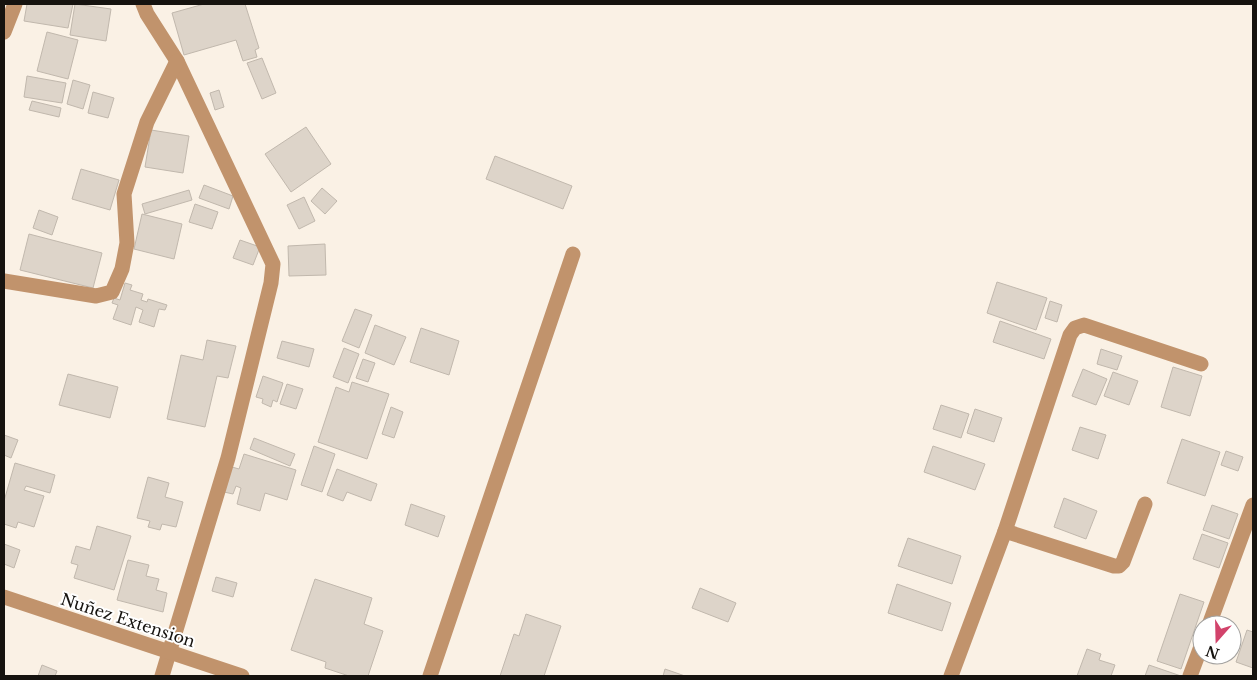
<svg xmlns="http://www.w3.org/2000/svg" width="1257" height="680" viewBox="0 0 1257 680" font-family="'Libre Baskerville',serif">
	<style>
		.building { fill: #ddd4c9; stroke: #c1b8ad }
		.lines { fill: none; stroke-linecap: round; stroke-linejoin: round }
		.minor { stroke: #c1936c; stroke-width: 15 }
		.labels { text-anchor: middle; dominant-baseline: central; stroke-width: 4; stroke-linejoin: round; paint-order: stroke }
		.street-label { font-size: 16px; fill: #16130f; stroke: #fff }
	</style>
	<rect width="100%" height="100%" fill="#faf1e5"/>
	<g class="building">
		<polygon points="27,4 73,4 68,28 24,21"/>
		<polygon points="75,4 111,9 106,41 70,35"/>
		<polygon points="204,4 245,4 259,48 255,50 257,57 243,61 236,40 184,55 172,13"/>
		<polygon points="47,32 78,40 68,79 37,71"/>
		<polygon points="262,58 276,93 262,99 247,63"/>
		<polygon points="27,76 66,83 62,103 24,97"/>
		<polygon points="73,80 90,85 83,109 67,104"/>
		<polygon points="219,90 224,107 215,110 210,93"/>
		<polygon points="93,92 114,98 108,118 88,113"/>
		<polygon points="32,101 61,108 59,117 29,110"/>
		<polygon points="306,127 331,164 291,192 265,154"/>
		<polygon points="151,130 189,136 183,173 145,167"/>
		<polygon points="495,156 572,186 563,209 486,179"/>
		<polygon points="81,169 119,180 110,210 72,199"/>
		<polygon points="204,185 233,196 229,209 199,198"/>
		<polygon points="322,188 337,201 325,214 311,201"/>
		<polygon points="189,190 192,200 145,214 142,204"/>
		<polygon points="304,197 315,221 299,229 287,205"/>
		<polygon points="195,204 218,212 212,229 189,222"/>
		<polygon points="39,210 58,217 52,235 33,228"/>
		<polygon points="142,214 182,224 174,259 134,249"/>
		<polygon points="29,234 102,253 93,288 20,270"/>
		<polygon points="240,240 260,247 253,265 233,258"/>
		<polygon points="325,244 326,275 289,276 288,246"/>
		<polygon points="997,282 1047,298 1036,330 987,313"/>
		<polygon points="125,283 132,285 130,290 143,294 141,300 147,302 148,299 167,305 165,310 159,309 154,327 139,322 143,310 136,307 131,325 113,319 118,305 112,303 114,298 120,300"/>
		<polygon points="1050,301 1062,305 1057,322 1045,318"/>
		<polygon points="355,309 372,315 359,348 342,341"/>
		<polygon points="1000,321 1051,339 1044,359 993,342"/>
		<polygon points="375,325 406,337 394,365 365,353"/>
		<polygon points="421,328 459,341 449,375 410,362"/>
		<polygon points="207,340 236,346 228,378 217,376 205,427 167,419 181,355 203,360"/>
		<polygon points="282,341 314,349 309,367 277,358"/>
		<polygon points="344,348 359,354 348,383 333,377"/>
		<polygon points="1101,349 1122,356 1117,370 1097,364"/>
		<polygon points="363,359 375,363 368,382 356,378"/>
		<polygon points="1173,367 1202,376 1190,416 1161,407"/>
		<polygon points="1083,369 1107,379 1096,405 1072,396"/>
		<polygon points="1113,372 1138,381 1129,405 1104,396"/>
		<polygon points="68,374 118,387 110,418 59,405"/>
		<polygon points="263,376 283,383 277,402 273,400 271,407 262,403 263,399 256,397"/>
		<polygon points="352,382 389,394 367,459 318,442 336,387 349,392"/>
		<polygon points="287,384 303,389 296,409 280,404"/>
		<polygon points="941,405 969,414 961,438 933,429"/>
		<polygon points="391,407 403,412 394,438 382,434"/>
		<polygon points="975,409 1002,418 994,442 967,433"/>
		<polygon points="1080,427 1106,435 1098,459 1072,450"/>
		<polygon points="4,435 18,440 11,458 4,455"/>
		<polygon points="254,438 295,454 290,466 250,449"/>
		<polygon points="1182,439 1220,452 1205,496 1167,483"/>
		<polygon points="314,446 335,454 322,492 301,485"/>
		<polygon points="933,446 985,464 975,490 924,472"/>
		<polygon points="1226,451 1243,457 1238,471 1221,465"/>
		<polygon points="244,454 296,470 287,500 265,493 260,511 237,504 241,488 236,486 233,494 224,492 232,467 239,469"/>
		<polygon points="15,463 55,475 50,493 26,486 24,490 44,496 34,527 18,522 16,528 4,524 4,501"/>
		<polygon points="337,469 377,484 371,501 347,492 343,501 327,495"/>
		<polygon points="148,477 169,483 165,497 183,502 176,527 162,524 160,530 148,527 150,521 137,518"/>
		<polygon points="1064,498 1097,511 1086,539 1054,527"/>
		<polygon points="411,504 445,516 438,537 405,525"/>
		<polygon points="1212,505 1238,514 1229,539 1203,530"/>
		<polygon points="97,526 131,536 114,590 74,578 78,565 71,563 76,546 90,550"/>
		<polygon points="1202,534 1228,543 1219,568 1193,559"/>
		<polygon points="908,538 961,556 952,584 898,566"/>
		<polygon points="4,544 20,550 14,568 4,564"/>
		<polygon points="128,560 149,565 146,576 159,579 156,590 167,593 163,612 117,600"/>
		<polygon points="216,577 237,583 233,597 212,591"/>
		<polygon points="315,579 372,598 364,624 383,631 368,676 349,676 325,668 326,662 291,650"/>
		<polygon points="897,584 951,603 942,631 888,613"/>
		<polygon points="700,588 736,603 728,622 692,608"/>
		<polygon points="1180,594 1204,602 1181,669 1157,661"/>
		<polygon points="526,614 561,626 544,676 500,676 514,634 519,636"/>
		<polygon points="1247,630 1253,632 1253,668 1236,662"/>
		<polygon points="1087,649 1101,654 1099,660 1115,665 1111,676 1077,676"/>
		<polygon points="42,665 57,671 55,676 38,676"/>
		<polygon points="1149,665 1181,676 1145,676"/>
		<polygon points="665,669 685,676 663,676"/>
	</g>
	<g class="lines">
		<g class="minor">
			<polyline points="143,4 147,14 177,61 273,264 271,283 228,458 162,676"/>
			<polyline points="4,32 15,4"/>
			<polyline points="4,281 96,296 112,292 122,269 127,243 124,194 147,122 177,61"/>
			<polyline points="1005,531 1070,335 1075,328 1084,325 1201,364"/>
			<polyline points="4,597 242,676"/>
			<polyline points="1209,625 1253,505"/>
			<polyline points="430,676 573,254"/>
			<polyline points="951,676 1005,531 1114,566 1119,566 1123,562 1145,504"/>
			<polyline points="1190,676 1202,644"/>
		</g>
	</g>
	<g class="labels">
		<g class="street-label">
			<text transform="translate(128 620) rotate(18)">Nuñez Extension</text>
		</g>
	</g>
	<rect width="1257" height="680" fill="none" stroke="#16130f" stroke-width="10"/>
	<g transform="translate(1217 640) rotate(200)"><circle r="24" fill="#ffffff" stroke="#a2a19f"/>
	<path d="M0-4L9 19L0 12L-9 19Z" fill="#d2436b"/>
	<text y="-8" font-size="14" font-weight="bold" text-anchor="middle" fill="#16130f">N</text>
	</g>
</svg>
